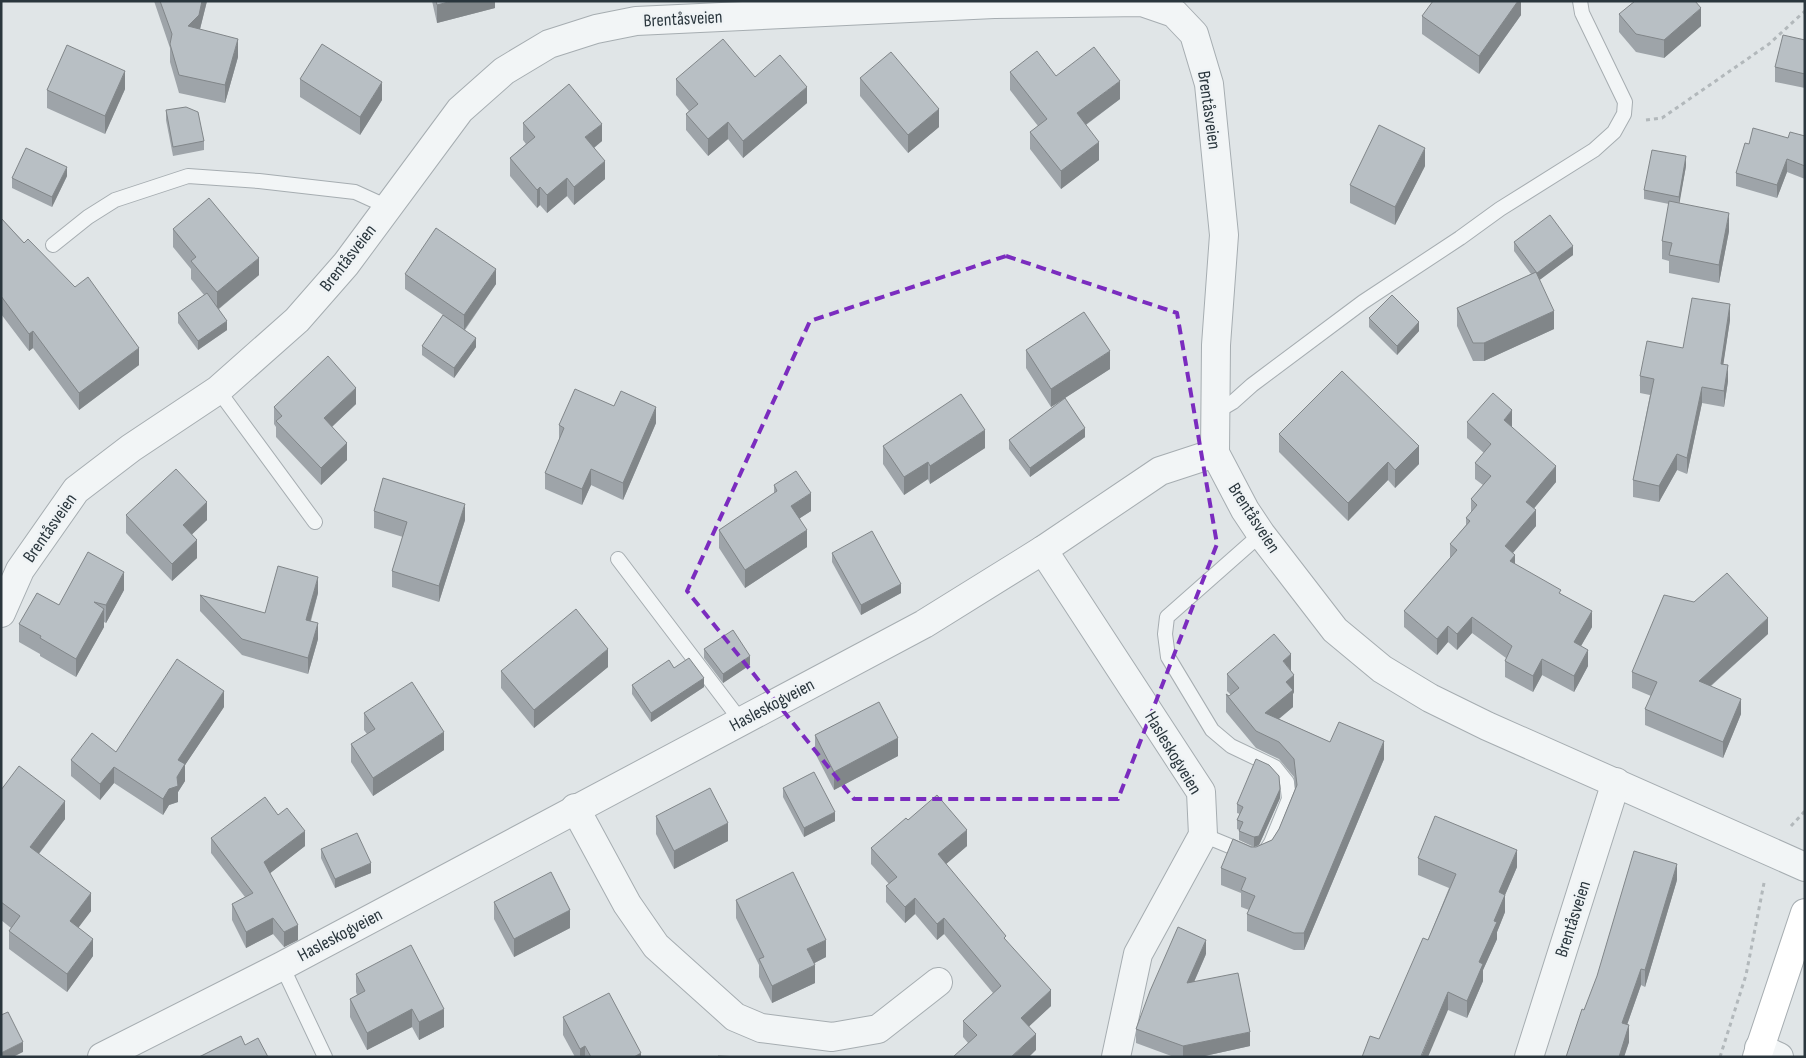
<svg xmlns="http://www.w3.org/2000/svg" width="1806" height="1058" viewBox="0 0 1806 1058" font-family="'Sofia Sans Condensed',sans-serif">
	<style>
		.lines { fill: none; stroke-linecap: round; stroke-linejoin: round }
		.service-casing { stroke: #a6adb1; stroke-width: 16 }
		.minor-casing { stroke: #a6adb1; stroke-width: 30 }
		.secondary-casing { stroke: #a6adb1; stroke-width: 30 }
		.path { stroke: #b2b8bb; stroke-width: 3; stroke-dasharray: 4 4; stroke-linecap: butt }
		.service { stroke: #f2f5f6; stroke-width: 14 }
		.minor { stroke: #f2f5f6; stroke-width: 28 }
		.secondary { stroke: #fff; stroke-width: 28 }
		.wall { fill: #9ea4a9 }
		.shaded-wall { fill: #818689 }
		.building { fill: #b8bfc4; stroke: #818689 }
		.marked { fill: none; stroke: #7b2cbf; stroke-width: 4; stroke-dasharray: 10 6; stroke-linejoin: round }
		.labels { text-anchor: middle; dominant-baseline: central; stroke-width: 5; stroke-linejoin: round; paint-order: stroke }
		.street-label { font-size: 18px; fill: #2a363d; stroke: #eff3f5 }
	</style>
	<rect width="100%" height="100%" fill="#e0e5e7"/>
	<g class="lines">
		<defs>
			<g id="service">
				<polyline points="53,245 88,217 115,200 188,176 259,181 355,192 388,207"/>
				<polyline points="218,390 315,522"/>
				<polyline points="1216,412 1233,402 1252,385 1363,302 1460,238 1500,209 1594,150 1614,132 1624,114 1625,102 1582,13 1580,1"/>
				<polyline points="618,559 741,721"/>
				<polyline points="1203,835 1254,856 1265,852 1271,843 1289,799 1287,782 1275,767 1231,746 1212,730 1168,657 1165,634 1167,617 1261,534"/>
				<polyline points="282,966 325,1057"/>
			</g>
			<g id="minor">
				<polyline points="1043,550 1201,792 1203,835 1138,954 1116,1057"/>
				<polyline points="1,613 20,570 76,490 131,448 218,390 297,320 346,264 460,110 504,71 549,44 596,29 636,21 994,4 1142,2 1174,13 1194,34 1209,84 1224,235 1216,345 1215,453 1245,510 1261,534 1335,630 1382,669 1430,698 1487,726 1805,867"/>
				<polyline points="575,808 627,904 656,946 735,1017 761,1028 832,1037 878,1029 938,982"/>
				<polyline points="1759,1048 1779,1057"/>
				<polyline points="102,1057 282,966 924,624 1043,550 1160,471 1215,453"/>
				<polyline points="1529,1057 1616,782"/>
			</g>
			<polyline id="secondary" points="1757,1057 1805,913"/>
		</defs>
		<use href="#service" class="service-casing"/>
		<use href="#minor" class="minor-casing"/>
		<use href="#secondary" class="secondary-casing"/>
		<g class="path">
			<polyline points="1646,120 1662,118 1769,44 1805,11"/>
			<polyline points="1791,826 1805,811"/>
			<polyline points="1720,1057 1746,975 1764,883"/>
		</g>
		<use href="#service" class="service"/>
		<use href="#minor" class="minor"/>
		<use href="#secondary" class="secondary"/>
	</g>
	<g class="wall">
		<polygon points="154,1 207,1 200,29 238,57 225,103 179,93 170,62 170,48"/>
		<polygon points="432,1 495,1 495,8 437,23"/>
		<polygon points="1521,1 1521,15 1479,74 1422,34 1422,16"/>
		<polygon points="1619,14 1701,26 1664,58 1636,52 1619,32"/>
		<polygon points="1805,40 1805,88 1775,82 1775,67"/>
		<polygon points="1010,72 1056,76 1120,99 1086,125 1099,160 1061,189 1030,149 1030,132 1038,126 1010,90"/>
		<polygon points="755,77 807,103 743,158 728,139 708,156 686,130 686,114 689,111 676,95 676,79"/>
		<polygon points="860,78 939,127 908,153 860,96"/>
		<polygon points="300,79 382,100 360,135 300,97"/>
		<polygon points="125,89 105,134 47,108 47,90"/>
		<polygon points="166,110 204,141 204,150 173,156 166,120"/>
		<polygon points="523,123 602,141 594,148 605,179 574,205 567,196 547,213 540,205 537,208 510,176 510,158 526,144 523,140"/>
		<polygon points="1805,136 1805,179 1787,172 1777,198 1736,186 1736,173 1749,144"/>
		<polygon points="1425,166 1395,225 1350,203 1350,185"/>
		<polygon points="1686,166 1679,203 1729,231 1719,283 1669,273 1669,261 1662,259 1662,241 1669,204 1644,199 1644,190"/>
		<polygon points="67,176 52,207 12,188 12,178"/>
		<polygon points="1,218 139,365 79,410 33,348 29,351 1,314"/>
		<polygon points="173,229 259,275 219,309 227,330 198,350 178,323 178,313 204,295 191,279 191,269 173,247"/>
		<polygon points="1514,242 1573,255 1539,280 1554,329 1484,361 1473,361 1457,326 1457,308 1531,274 1514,251"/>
		<polygon points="405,274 496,284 465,330 476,347 454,378 422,355 422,346 443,315 405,289"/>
		<polygon points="1369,318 1419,331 1397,355 1369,327"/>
		<polygon points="1730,320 1723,364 1728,381 1724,407 1702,403 1687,474 1677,470 1659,502 1633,497 1633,480 1650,395 1640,393 1640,376 1683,348"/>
		<polygon points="1026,350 1110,369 1065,398 1085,437 1030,477 1009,449 1009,440 1063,400 1051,407 1026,368"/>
		<polygon points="356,404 332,427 347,460 321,485 276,437 276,427 274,424 274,407"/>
		<polygon points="614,406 656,423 623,500 591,485 582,505 545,489 545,473 559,440 559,425"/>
		<polygon points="1467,422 1512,426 1512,427 1556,482 1534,508 1536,526 1513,553 1515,564 1561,594 1592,627 1581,646 1588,666 1574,692 1542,675 1533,692 1505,677 1505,661 1506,658 1472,633 1457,650 1448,642 1437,655 1404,627 1404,611 1450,558 1450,544 1466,525 1466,518 1471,512 1471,499 1483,485 1475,479 1475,463 1484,453 1467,438"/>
		<polygon points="1279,434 1419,464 1395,488 1388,480 1348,521 1279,452"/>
		<polygon points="883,446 985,448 930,484 928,479 904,495 883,464"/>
		<polygon points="774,485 811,511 800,518 807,547 745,588 719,548 719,530 774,494"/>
		<polygon points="374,511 465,520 439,602 392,587 392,571 403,537 374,528"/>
		<polygon points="126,515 207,520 192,534 197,558 172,581 126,533"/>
		<polygon points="832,553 901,593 861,615 832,562"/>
		<polygon points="124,590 106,623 104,622 104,627 76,677 40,656 40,654 19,642 19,624 59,605"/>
		<polygon points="318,593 311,621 318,639 308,674 242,655 200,611 200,595 265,613"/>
		<polygon points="1768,634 1711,686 1741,714 1723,758 1645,725 1645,709 1651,696 1632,688 1632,672"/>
		<polygon points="704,649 750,665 723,683 704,658"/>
		<polygon points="608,667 534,728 501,688 501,671"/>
		<polygon points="674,668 704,687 651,722 632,694 632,685"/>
		<polygon points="1291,670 1294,692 1293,694 1293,707 1279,719 1330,742 1384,759 1304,950 1294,950 1247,931 1247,914 1249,910 1241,907 1241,893 1221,885 1221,868 1251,847 1256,847 1272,840 1279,829 1295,789 1294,777 1279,759 1256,748 1226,712 1226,694 1229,696 1231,695 1227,691 1227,674"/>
		<polygon points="224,707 185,765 185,781 178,792 178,802 169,805 163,815 114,783 100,800 71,776 71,760 116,752"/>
		<polygon points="364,713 444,750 373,796 351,762 351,744 367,734 364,730"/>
		<polygon points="815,735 898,756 834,790 815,753"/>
		<polygon points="783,788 835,821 804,837 783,797"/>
		<polygon points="1,790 65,819 39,854 91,911 78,927 93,956 67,992 9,949 9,931 11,928 1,920"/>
		<polygon points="1280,798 1259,845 1254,847 1239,840 1239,830 1237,829 1237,820 1240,814 1237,813 1237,804"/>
		<polygon points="278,815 305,846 270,873 298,940 284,947 273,934 246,948 232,920 232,904 245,897 211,853 211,838"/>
		<polygon points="656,816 728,841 674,869 656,834"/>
		<polygon points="908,820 967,846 946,864 1006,940 1051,1006 1029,1026 1036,1050 968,1043 963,1037 963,1021 993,993 944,934 937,940 915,914 905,923 886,902 886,886 889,884 871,864 871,848"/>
		<polygon points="321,849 371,873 335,888 321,858"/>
		<polygon points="1418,858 1517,867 1505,895 1505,912 1497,932 1497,939 1483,970 1483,981 1467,1018 1448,1010 1379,1039 1428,940 1449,888 1418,875"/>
		<polygon points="1677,880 1645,987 1641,985 1627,1025 1629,1042 1624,1057 1566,1057 1584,1010"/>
		<polygon points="736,900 826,957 814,963 815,983 772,1003 759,977 759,965 736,918"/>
		<polygon points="494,902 570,928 514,957 494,919"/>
		<polygon points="1206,954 1194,982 1250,1046 1200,1057 1174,1057 1136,1043 1136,1029"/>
		<polygon points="356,974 444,1027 419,1040 412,1027 367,1050 350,1017 350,999 357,995 356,992"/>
		<polygon points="563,1017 641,1057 575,1057 563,1035"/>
	</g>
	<g class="shaded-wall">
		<polygon points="202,1 207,1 199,33 188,26"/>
		<polygon points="452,1 495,1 495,8 437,23 437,5"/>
		<polygon points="1518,1 1521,1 1521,15 1479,74 1479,56"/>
		<polygon points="1701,8 1701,26 1664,58 1664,40"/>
		<polygon points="238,39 238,57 225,103 225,85"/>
		<polygon points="125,71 125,89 105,134 105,116"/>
		<polygon points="1120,81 1120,99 1077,131 1077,113"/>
		<polygon points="382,82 382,100 360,135 360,117"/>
		<polygon points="807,87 807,103 743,158 743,141"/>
		<polygon points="939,109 939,127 908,153 908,135"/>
		<polygon points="728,122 728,139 708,156 708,139"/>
		<polygon points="602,124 602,141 585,155 585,137"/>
		<polygon points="1099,142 1099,160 1061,189 1061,171"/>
		<polygon points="1425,148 1425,166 1395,225 1395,207"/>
		<polygon points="1686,156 1686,166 1679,206 1679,197"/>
		<polygon points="1787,159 1787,172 1777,198 1777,185"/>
		<polygon points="605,161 605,179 574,205 574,187"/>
		<polygon points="67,167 67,176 52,207 52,197"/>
		<polygon points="567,178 567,196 547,213 547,195"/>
		<polygon points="540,187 540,205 537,208 537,190"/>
		<polygon points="1729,213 1729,231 1719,283 1719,265"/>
		<polygon points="1573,246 1573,255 1537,282 1537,273"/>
		<polygon points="259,258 259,275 217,310 217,292"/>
		<polygon points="496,269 496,284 464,330 464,315"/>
		<polygon points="1730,304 1730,320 1721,380 1721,364"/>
		<polygon points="1554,311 1554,329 1484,361 1484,343"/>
		<polygon points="227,321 227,330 198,350 198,341"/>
		<polygon points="1419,322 1419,331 1397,355 1397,346"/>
		<polygon points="33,331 33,348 29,351 29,334"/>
		<polygon points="476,338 476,347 454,378 454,368"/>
		<polygon points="139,348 139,365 79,410 79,393"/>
		<polygon points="1110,351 1110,369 1051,407 1051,389"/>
		<polygon points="1728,365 1728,381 1724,407 1724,391"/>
		<polygon points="1702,387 1702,403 1687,474 1687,458"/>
		<polygon points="356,388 356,404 324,434 324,418"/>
		<polygon points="656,407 656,423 623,500 623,483"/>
		<polygon points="1512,410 1512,426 1504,436 1504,420"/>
		<polygon points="1085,428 1085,437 1030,477 1030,468"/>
		<polygon points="985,430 985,448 930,484 930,466"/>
		<polygon points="347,443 347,460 321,485 321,468"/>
		<polygon points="1419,446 1419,464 1395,488 1395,470"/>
		<polygon points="1677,454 1677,470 1659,502 1659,486"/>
		<polygon points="928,462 928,479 904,495 904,477"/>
		<polygon points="1388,462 1388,480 1348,521 1348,503"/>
		<polygon points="1556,466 1556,482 1526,518 1526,502"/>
		<polygon points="591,469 591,485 582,505 582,489"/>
		<polygon points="811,493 811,511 791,524 791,506"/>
		<polygon points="207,502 207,520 183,543 183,525"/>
		<polygon points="465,504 465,520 439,602 439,586"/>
		<polygon points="1536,510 1536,526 1505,562 1505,546"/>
		<polygon points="807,530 807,547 745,588 745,570"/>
		<polygon points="197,540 197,558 172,581 172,564"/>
		<polygon points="1515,555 1515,571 1510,561"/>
		<polygon points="124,572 124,590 106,623 106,605"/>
		<polygon points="318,577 318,593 306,636 306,620"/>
		<polygon points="901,584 901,593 861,615 861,605"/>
		<polygon points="104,609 104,627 76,677 76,659"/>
		<polygon points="1592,611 1592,627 1574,658 1574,642"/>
		<polygon points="1472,617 1472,633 1457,650 1457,634"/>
		<polygon points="1768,618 1768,634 1699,696 1699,681"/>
		<polygon points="318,623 318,639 308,674 308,658"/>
		<polygon points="1448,626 1448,642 1437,655 1437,639"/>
		<polygon points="608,649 608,667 534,728 534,710"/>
		<polygon points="1588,650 1588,666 1574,692 1574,676"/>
		<polygon points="1291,654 1291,671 1283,661"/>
		<polygon points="750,656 750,665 723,683 723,674"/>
		<polygon points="1542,659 1542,675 1533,692 1533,676"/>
		<polygon points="1294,675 1294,692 1293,694 1293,707 1265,730 1265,713 1286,682"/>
		<polygon points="704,678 704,687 651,722 651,713"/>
		<polygon points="224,691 224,707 185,765 185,781 178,792 178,802 169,805 163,815 163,799 178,760"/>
		<polygon points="1741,699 1741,714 1723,758 1723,742"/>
		<polygon points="444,732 444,750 373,796 373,778"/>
		<polygon points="898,738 898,756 834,790 834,772"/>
		<polygon points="1384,741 1384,759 1304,950 1304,933"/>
		<polygon points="114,767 114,783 100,800 100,784"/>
		<polygon points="1280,789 1280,798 1259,845 1254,847 1254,837"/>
		<polygon points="65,801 65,819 30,865 30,847"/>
		<polygon points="835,812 835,821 804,837 804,828"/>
		<polygon points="728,823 728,841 674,869 674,851"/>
		<polygon points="967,830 967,846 938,871 938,854"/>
		<polygon points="305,831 305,846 264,878 264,862"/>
		<polygon points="1517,850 1517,867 1505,895 1505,912 1497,932 1497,939 1483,970 1483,981 1467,1018 1467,1001 1479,962 1494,921 1499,892"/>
		<polygon points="371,863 371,873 335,888 335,879"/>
		<polygon points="1677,864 1677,880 1645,987 1645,970"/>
		<polygon points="91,893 91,911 70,939 70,921"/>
		<polygon points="915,898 915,914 905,923 905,907"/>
		<polygon points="570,910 570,928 514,957 514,939"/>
		<polygon points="273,918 273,934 246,948 246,932"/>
		<polygon points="944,918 944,934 937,940 937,924"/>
		<polygon points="298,925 298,940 284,947 284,932"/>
		<polygon points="93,939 93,956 67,992 67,974"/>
		<polygon points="826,940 826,957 807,967 807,949"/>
		<polygon points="1206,940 1206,954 1187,998 1187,983"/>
		<polygon points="815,965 815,983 772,1003 772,986"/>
		<polygon points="1641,969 1641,985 1622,1039 1622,1023"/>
		<polygon points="1051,990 1051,1006 1021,1034 1021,1018"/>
		<polygon points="1448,992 1448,1010 1428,1057 1421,1057"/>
		<polygon points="412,1009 412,1027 367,1050 367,1033"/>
		<polygon points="444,1009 444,1027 419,1040 419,1022"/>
		<polygon points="1629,1025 1629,1042 1624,1057 1619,1057"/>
		<polygon points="1250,1032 1250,1046 1200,1057 1183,1057 1183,1046"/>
		<polygon points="1036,1034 1036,1050 1029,1057 1011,1057"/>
		<polygon points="23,1042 23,1052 13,1057 1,1057 1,1053"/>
		<polygon points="585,1046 585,1057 580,1057 580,1049"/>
		<polygon points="641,1053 641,1057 634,1057"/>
	</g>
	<g class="building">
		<polygon points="160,1 202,1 199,15 188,26 238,39 225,85 179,75 170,44 172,34"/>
		<polygon points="436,1 452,1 437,5"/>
		<polygon points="1433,1 1518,1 1479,56 1422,16"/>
		<polygon points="1635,1 1695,1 1701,8 1664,40 1636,34 1619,14"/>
		<polygon points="1783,35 1805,40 1805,74 1775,67"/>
		<polygon points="723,39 755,77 780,55 807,87 743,141 728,122 708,139 686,114 698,104 676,79"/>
		<polygon points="322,44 382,82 360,117 300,79"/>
		<polygon points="67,45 125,71 105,116 47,90"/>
		<polygon points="1094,47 1120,81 1077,113 1099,142 1061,171 1030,132 1047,119 1010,72 1037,51 1056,76"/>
		<polygon points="891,52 939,109 908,135 860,78"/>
		<polygon points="569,84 602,124 585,137 605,161 574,187 567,178 547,195 540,187 537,190 510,158 535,137 523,123"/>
		<polygon points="186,107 198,112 204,141 173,147 166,110"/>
		<polygon points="1379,125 1425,148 1395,207 1350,185"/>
		<polygon points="1753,128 1788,138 1790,132 1805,136 1805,166 1787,159 1777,185 1736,173 1745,143 1749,144"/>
		<polygon points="26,148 67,167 52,197 12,178"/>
		<polygon points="1652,150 1686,156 1679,197 1644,190"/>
		<polygon points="209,198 259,258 217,292 191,261 196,257 173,229"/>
		<polygon points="1669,201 1729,213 1719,265 1669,255 1672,243 1662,241"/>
		<polygon points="1550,215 1573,246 1537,273 1514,242"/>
		<polygon points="1,218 24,243 28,239 75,287 88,277 139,348 79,393 33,331 29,334 1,296"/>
		<polygon points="436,228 496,269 464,315 405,274"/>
		<polygon points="1536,272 1554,311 1484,343 1473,343 1457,308"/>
		<polygon points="207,293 227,321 198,341 178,313"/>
		<polygon points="1392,295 1419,322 1397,346 1369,318"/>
		<polygon points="1692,298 1730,304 1721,364 1728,365 1724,391 1702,387 1687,458 1677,454 1659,486 1633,480 1654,379 1640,376 1647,341 1683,348"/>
		<polygon points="1084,312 1110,351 1051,389 1026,350"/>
		<polygon points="443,315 476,338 454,368 422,346"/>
		<polygon points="328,356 356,388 324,418 347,443 321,468 276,421 282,416 274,407"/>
		<polygon points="1342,371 1419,446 1395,470 1388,462 1348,503 1279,434"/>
		<polygon points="575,389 614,406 621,391 656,407 623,483 591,469 582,489 545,473 564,428 559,425"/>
		<polygon points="1493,393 1512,410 1504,420 1556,466 1526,502 1536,510 1505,546 1515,555 1510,561 1561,590 1559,593 1592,611 1574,642 1588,650 1574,676 1542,659 1533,676 1505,661 1512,646 1472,617 1457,634 1448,626 1437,639 1404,611 1457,550 1450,544 1470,521 1466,518 1477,505 1471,499 1491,476 1475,463 1491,444 1467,422"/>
		<polygon points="961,394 985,430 930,466 928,462 904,477 883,446"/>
		<polygon points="1065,398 1085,428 1030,468 1009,440"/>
		<polygon points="176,469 207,502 183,525 197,540 172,564 126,515"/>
		<polygon points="796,471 811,493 791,506 807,530 745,570 719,530 777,491 774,485"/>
		<polygon points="383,478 465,504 439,586 392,571 407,522 374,511"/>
		<polygon points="872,531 901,584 861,605 832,553"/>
		<polygon points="88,552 124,572 106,605 94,602 104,609 76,659 40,638 41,636 19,624 37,593 59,605"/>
		<polygon points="278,566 318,577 306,620 318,623 308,658 242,639 200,595 265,613"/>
		<polygon points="1727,573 1768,618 1699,681 1741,699 1723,742 1645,709 1657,682 1632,672 1664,595 1694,602"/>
		<polygon points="576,609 608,649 534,710 501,671"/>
		<polygon points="733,630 750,656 723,674 704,649"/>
		<polygon points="1274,634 1291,654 1283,661 1294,675 1286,682 1293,690 1265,713 1330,742 1339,722 1384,741 1304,933 1294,933 1247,914 1255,896 1241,890 1246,878 1221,868 1233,839 1251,847 1256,847 1272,840 1279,829 1297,785 1294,759 1279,742 1256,731 1226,694 1229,696 1239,688 1227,674"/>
		<polygon points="689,658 704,678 651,713 632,685 669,660 674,668"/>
		<polygon points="177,659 224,691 178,760 185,764 177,777 178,786 169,789 163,799 114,767 100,784 71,760 92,733 116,752"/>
		<polygon points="412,682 444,732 373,778 351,744 375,729 364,713"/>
		<polygon points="879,702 898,738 834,772 815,735"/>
		<polygon points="1256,759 1269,765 1279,776 1280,789 1259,836 1254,837 1239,831 1243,822 1237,820 1243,807 1237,804"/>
		<polygon points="19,766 65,801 30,847 91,893 70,921 93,939 67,974 9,931 20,916 1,902 1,790"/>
		<polygon points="814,772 835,812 804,828 783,788"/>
		<polygon points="710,788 728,823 674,851 656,816"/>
		<polygon points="937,795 967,830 938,854 1006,936 1004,938 1051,990 1021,1018 1036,1034 1011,1057 953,1057 977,1035 963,1021 1001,986 944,918 937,924 915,898 905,907 886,886 897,877 871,848 906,818 908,820"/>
		<polygon points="265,797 278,815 287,808 305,831 264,862 298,925 284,932 273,918 246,932 232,904 253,893 211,838"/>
		<polygon points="1435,816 1517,850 1499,892 1505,895 1494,921 1497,922 1479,962 1483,964 1467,1001 1448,992 1421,1056 1423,1057 1362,1057 1370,1036 1379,1039 1423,938 1428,940 1456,874 1418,858"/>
		<polygon points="357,833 371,863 335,879 321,849"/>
		<polygon points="1634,851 1677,864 1645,970 1641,969 1622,1023 1629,1025 1619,1057 1566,1057 1582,1009 1584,1010 1597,976"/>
		<polygon points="551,872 570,910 514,939 494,902"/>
		<polygon points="793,872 826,940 807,949 815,965 772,986 759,959 764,957 736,900"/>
		<polygon points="1178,927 1206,940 1187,983 1238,973 1250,1032 1183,1046 1136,1029 1150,991"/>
		<polygon points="411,945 444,1009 419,1022 412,1009 367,1033 350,999 365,991 356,974"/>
		<polygon points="609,993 641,1053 634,1057 591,1057 585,1046 580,1049 563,1017"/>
		<polygon points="8,1012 23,1042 1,1053 1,1015"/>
		<polygon points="241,1036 245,1045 258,1038 268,1057 199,1057"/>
		<polygon points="718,1056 741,1057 718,1057"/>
	</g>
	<path class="marked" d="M1006 256 1177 313 1217 544 1118 799H854L687 591 810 321Z"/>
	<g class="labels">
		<g class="street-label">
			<text transform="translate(683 19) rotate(-3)">Brentåsveien</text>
			<text transform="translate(1209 110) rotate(82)">Brentåsveien</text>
			<text transform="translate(348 258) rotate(-52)">Brentåsveien</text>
			<text transform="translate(1254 518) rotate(57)">Brentåsveien</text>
			<text transform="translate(50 528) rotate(-55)">Brentåsveien</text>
			<text transform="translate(772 705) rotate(-28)">Hasleskogveien</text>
			<text transform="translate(1173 753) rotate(59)">Hasleskogveien</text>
			<text transform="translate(1573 919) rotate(-72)">Brentåsveien</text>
			<text transform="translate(340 935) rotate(-28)">Hasleskogveien</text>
		</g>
	</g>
	<rect width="1806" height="1058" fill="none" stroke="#2a363d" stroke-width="5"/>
</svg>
